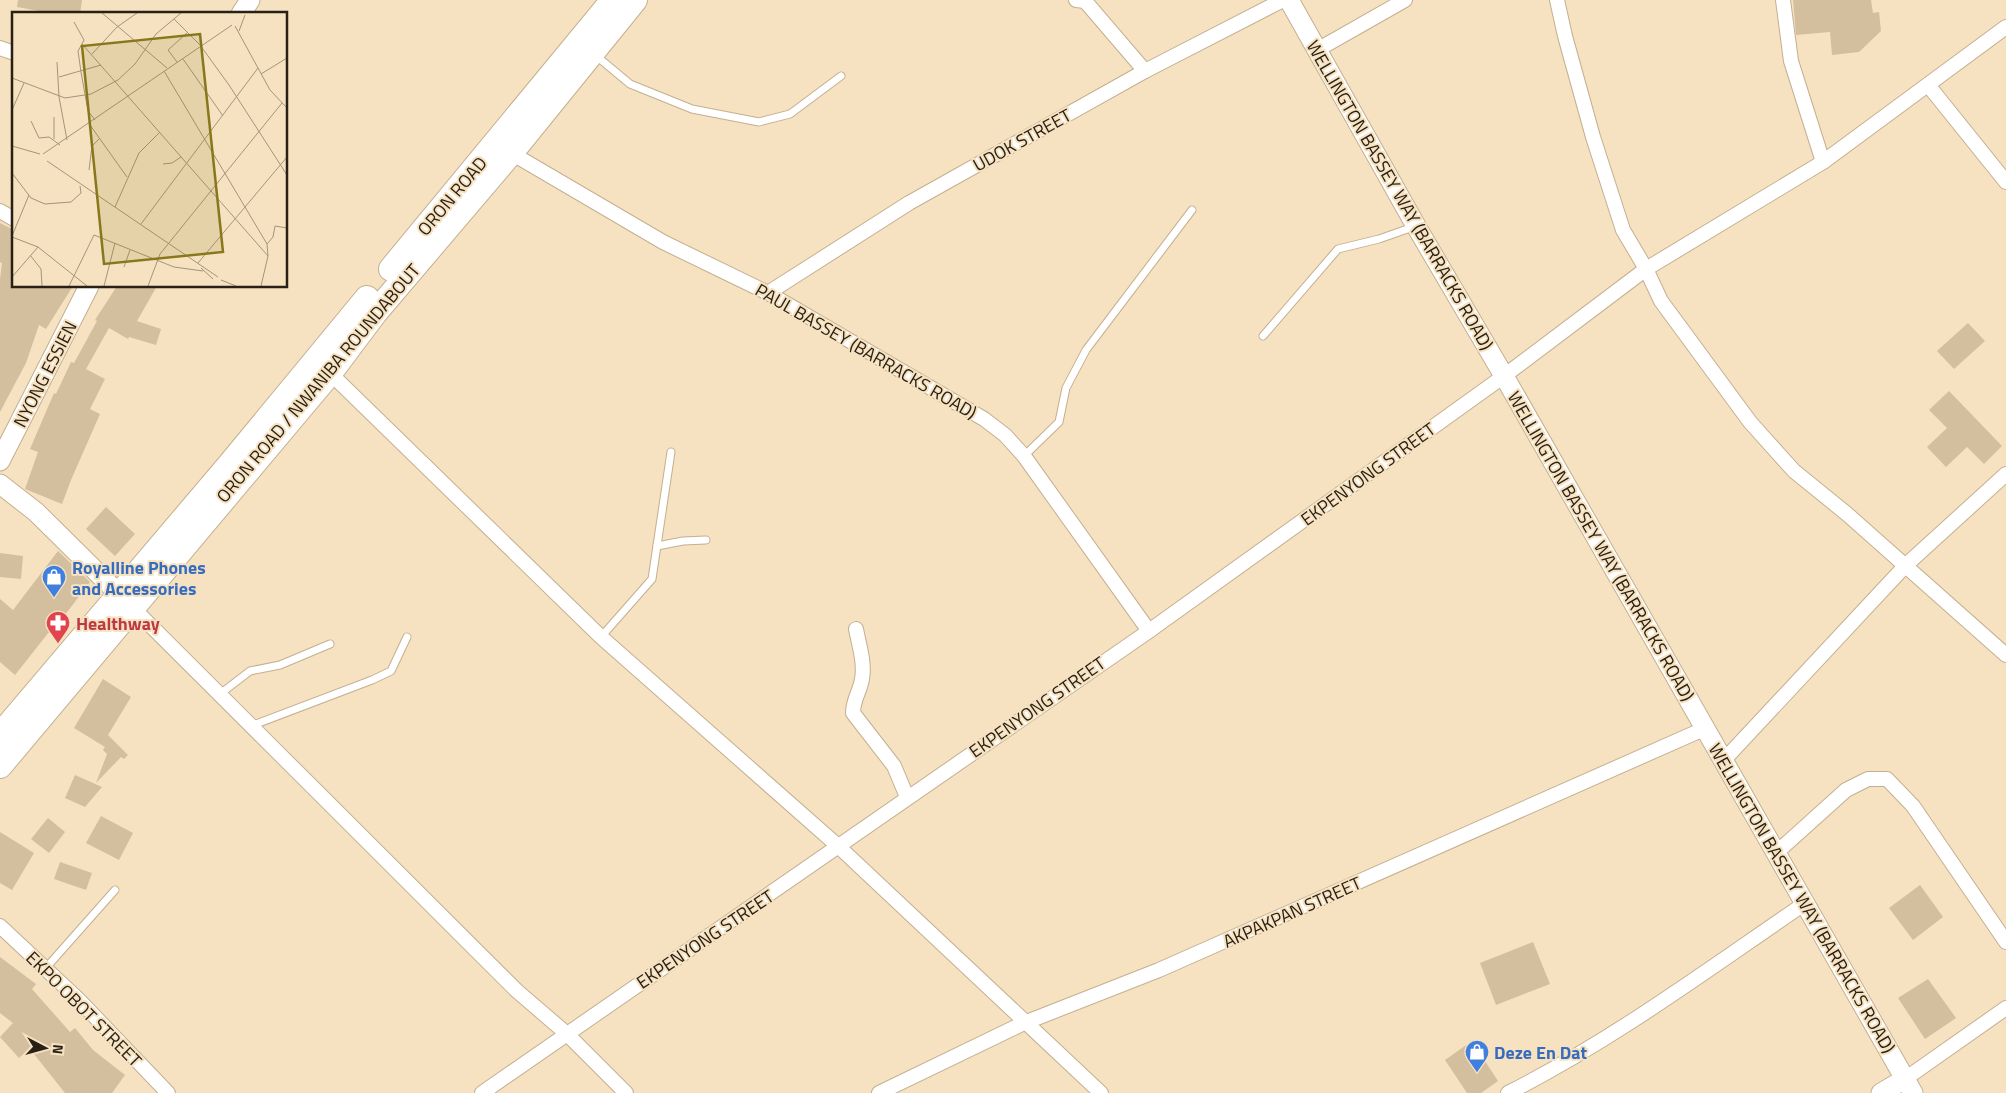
<svg xmlns="http://www.w3.org/2000/svg" width="2006" height="1093" viewBox="0 0 2006 1093" font-family="'Titillium Web',sans-serif">
	<style>
		.building { fill: #d3bf9e }
		.lines { fill: none; stroke-linecap: round; stroke-linejoin: round }
		.lane-casing { stroke: #c3b090; stroke-width: 9 }
		.street-casing { stroke: #c3b090; stroke-width: 16 }
		.secondary-casing { stroke: #c3b090; stroke-width: 21 }
		.highway-casing { stroke: #c3b090; stroke-width: 26 }
		.lane { stroke: #fff; stroke-width: 7 }
		.street { stroke: #fff; stroke-width: 14 }
		.secondary { stroke: #fff; stroke-width: 19 }
		.highway { stroke: #fff; stroke-width: 24 }
		.labels { text-anchor: middle; dominant-baseline: central; stroke-width: 4; stroke-linejoin: round; paint-order: stroke }
		.street-label { font-size: 18px; fill: #282014; stroke: #f6e2c1 }
		.shop-label { font-size: 18px; font-weight: bold; fill: #366cbe; stroke: #f6e2c1; text-anchor: start }
		.health-label { font-size: 18px; font-weight: bold; fill: #be3a42; stroke: #f6e2c1; text-anchor: start }
		.inset-road { fill: none; stroke: #a4947c; stroke-width: 1 }
		.view { fill: #89771b; fill-opacity: 0.15; stroke: #89771b; stroke-width: 2.5 }
		.inset-edge { fill: none; stroke: #282014; stroke-width: 2.5 }
	</style>
	<rect width="100%" height="100%" fill="#f6e2c1"/>
	<g class="building">
		<polygon points="18,0 82,0 80,14 55,14 17,7"/>
		<polygon points="1793,0 1871,0 1873,13 1879,12 1881,31 1859,52 1832,55 1830,32 1796,35"/>
		<polygon points="0,223 14,230 14,286 73,286 46,329 39,325 26,363 0,412 0,279 2,263 0,262"/>
		<polygon points="117,286 157,286 137,321 161,329 156,345 129,337 128,339 109,328 86,369 105,379 90,409 100,414 71,480 62,504 25,489 38,452 30,449 54,393 56,394 71,362 74,363 97,321 95,320"/>
		<polygon points="1968,323 1985,341 1954,369 1937,351"/>
		<polygon points="1949,391 2002,446 1984,464 1967,447 1946,467 1927,447 1947,428 1929,410"/>
		<polygon points="106,507 135,534 115,556 86,529"/>
		<polygon points="58,551 90,582 55,628 53,627 15,675 0,662 0,599 13,610"/>
		<polygon points="0,553 23,556 21,579 0,577"/>
		<polygon points="103,679 131,697 108,735 128,755 124,759 121,757 96,783 107,754 103,750 105,747 74,728"/>
		<polygon points="75,775 102,787 85,807 65,798"/>
		<polygon points="101,816 133,833 119,860 86,843"/>
		<polygon points="48,818 65,832 49,853 31,839"/>
		<polygon points="0,832 34,853 12,890 0,883"/>
		<polygon points="60,862 92,873 86,890 54,879"/>
		<polygon points="1920,885 1943,917 1913,940 1889,908"/>
		<polygon points="1533,942 1550,984 1496,1005 1480,963"/>
		<polygon points="0,957 36,984 32,989 70,1032 75,1028 93,1050 125,1075 112,1093 65,1093 30,1049 19,1058 0,1037 13,1023 0,1013"/>
		<polygon points="1928,979 1956,1018 1925,1039 1898,998"/>
		<polygon points="1472,1041 1498,1081 1481,1093 1467,1093 1445,1060"/>
	</g>
	<g class="lines">
		<defs>
			<g id="lane">
				<polyline points="594,54 630,84 692,109 759,122 790,114 841,76"/>
				<polyline points="1263,336 1338,249 1379,239 1416,226"/>
				<polyline points="1024,456 1059,422 1066,388 1086,350 1192,210"/>
				<polyline points="657,546 683,541 706,540"/>
				<polyline points="601,637 652,579 671,452"/>
				<polyline points="220,694 250,671 280,665 330,644"/>
				<polyline points="251,726 372,680 391,671 407,637"/>
				<polyline points="45,969 115,890"/>
			</g>
			<g id="street">
				<polyline points="1076,0 1085,1 1145,71"/>
				<polyline points="1557,0 1565,36 1593,137 1623,230 1646,269 1661,301 1750,422 1794,471 1847,514 2006,655"/>
				<polyline points="1783,0 1791,61 1823,162"/>
				<polyline points="0,48 14,53"/>
				<polyline points="1317,50 1405,0"/>
				<polyline points="1928,85 2006,182"/>
				<polyline points="511,153 663,242 768,293 984,419 1005,435 1024,456 1149,631"/>
				<polyline points="0,211 14,219"/>
				<polyline points="768,293 909,203 1145,71 1283,0"/>
				<polyline points="330,373 601,637 838,846 1101,1093"/>
				<polyline points="132,607 517,991 567,1034 626,1093"/>
				<path d="M856 629C859 645 865 663 862 679 860 692 853 699 853 713L894 766 907 797"/>
				<polyline points="1724,760 1906,565 2006,474"/>
				<polyline points="1776,853 1846,790 1868,779 1887,779 1913,806 2006,942"/>
				<polyline points="0,926 79,1000 168,1093"/>
				<polyline points="1905,1079 2006,1008"/>
				<polyline points="482,1093 1149,631 1504,376 1646,269 1823,162 2006,27"/>
				<polyline points="879,1093 1024,1023 1159,970 1706,728"/>
				<path d="M1508 1093C1613 1040 1707 970 1804 904"/>
			</g>
			<g id="secondary">
				<polyline points="1289,0 1416,226 1504,376 1913,1093"/>
				<polyline points="241,14 250,0"/>
				<polyline points="0,461 89,286"/>
				<polyline points="0,484 36,512 129,604"/>
				<polyline points="1881,1093 1905,1079"/>
			</g>
			<g id="highway">
				<polyline points="391,269 613,0"/>
				<polyline points="0,735 230,464 367,298"/>
				<polyline points="0,766 330,373 375,313 511,153 635,0"/>
			</g>
		</defs>
		<use href="#lane" class="lane-casing"/>
		<use href="#street" class="street-casing"/>
		<use href="#secondary" class="secondary-casing"/>
		<use href="#highway" class="highway-casing"/>
		<use href="#lane" class="lane"/>
		<use href="#street" class="street"/>
		<use href="#secondary" class="secondary"/>
		<use href="#highway" class="highway"/>
	</g>
	<defs>
		<symbol id="shop-pin" viewBox="-11 -11 22 30"><path d="M0 17L-7.5 6A9.5 9.5 0 1 1 7.5 6Z" fill="#3f7fe0" stroke="#f6e2c1"/><path d="M-5-2.5h2.3a2.7 3.5 0 0 1 5.4 0H5L5.5 6h-11ZM-1.5-2.5h3a1.5 2.3 0 0 0-3 0Z" fill="#fff"/></symbol>
		<symbol id="pharmacy-pin" viewBox="-11 -11 22 30"><path d="M0 17L-7.5 6A9.5 9.5 0 1 1 7.5 6Z" fill="#e0444e" stroke="#f6e2c1"/><path d="M-2-6h4v4h4v4h-4v4h-4v-4h-4v-4h4Z" fill="#fff"/></symbol>
	</defs>
	<g fill-rule="evenodd">
		<use href="#shop-pin" x="40" y="563" width="28" height="38"/>
		<use href="#pharmacy-pin" x="44" y="609" width="28" height="38"/>
		<use href="#shop-pin" x="1463" y="1038" width="28" height="38"/>
	</g>
	<g class="labels">
		<g class="street-label">
			<text transform="translate(1022 140) rotate(-29)">UDOK STREET</text>
			<text transform="translate(1400 195) rotate(60)">WELLINGTON BASSEY WAY (BARRACKS ROAD)</text>
			<text transform="translate(452 196) rotate(-50)">ORON ROAD</text>
			<text transform="translate(866 351) rotate(30)">PAUL BASSEY (BARRACKS ROAD)</text>
			<text transform="translate(45 374) rotate(-63)">NYONG ESSIEN</text>
			<text transform="translate(318 383) rotate(-50)">ORON ROAD / NWANIBA ROUNDABOUT</text>
			<text transform="translate(1368 474) rotate(-36)">EKPENYONG STREET</text>
			<text transform="translate(1601 546) rotate(60)">WELLINGTON BASSEY WAY (BARRACKS ROAD)</text>
			<text transform="translate(1037 707) rotate(-35)">EKPENYONG STREET</text>
			<text transform="translate(1802 898) rotate(60)">WELLINGTON BASSEY WAY (BARRACKS ROAD)</text>
			<text transform="translate(1292 912) rotate(-24)">AKPAKPAN STREET</text>
			<text transform="translate(705 939) rotate(-34)">EKPENYONG STREET</text>
			<text transform="translate(84 1009) rotate(45)">EKPO OBOT STREET</text>
		</g>
		<g class="shop-label">
			<text x="72" y="567">Royalline Phones<tspan x="72" dy="21">and Accessories</tspan></text>
			<text x="1494" y="1052">Deze En Dat</text>
		</g>
		<g class="health-label">
			<text x="76" y="623">Healthway</text>
		</g>
	</g>
	<g transform="translate(12 12)">
		<rect width="275" height="275" fill="#f6e2c1"/>
		<path class="inset-road" d="M90 1 155 56M162 7 188 33 217 73 275 163M62 10 72 28 70 32 256 244M223 14 258 78 275 96M227 19 233 3M70 32 66 39 69 60 76 99 83 108M80 42 105 15 125 1M171 47 211 104M45 50 47 85 55 128M165 50 156 38 176 20M152 59 255 232 256 244 249 274M249 62 275 46M47 65 89 53M0 66 53 86 79 82 106 68 123 52 144 22 169 1M0 98 12 71M42 105V127M19 109 27 126 37 125 48 133M78 113 115 165M0 134 28 142M31 142 220 13M35 149 206 265M151 152 160 151 169 145M77 158 80 134 87 127M0 161 19 186 33 192 59 190 69 181 68 174M103 195 127 141 148 120M129 212 246 56M0 224 17 183M0 225 26 235 75 274M255 232 261 225 263 214 275 216M18 243 29 257 30 274M186 251 275 145M112 255 118 238M189 256 201 267M0 265 26 235M209 268 224 274M57 274 82 223 162 255 191 259M92 274 103 231M136 274 148 242 270 91"/>
		<path class="view" d="M188 22 211 240 92 252 70 34Z"/>
		<rect width="275" height="275" class="inset-edge"/>
	</g>
	<g transform="translate(45 1048) rotate(96)" stroke="#f6e2c1" stroke-width="4" paint-order="stroke">
	<path d="M0-4L9 19L0 12L-9 19Z" fill="#282014"/>
	<text y="-8" font-size="14" font-weight="bold" text-anchor="middle" fill="#282014">N</text>
	</g>
</svg>
